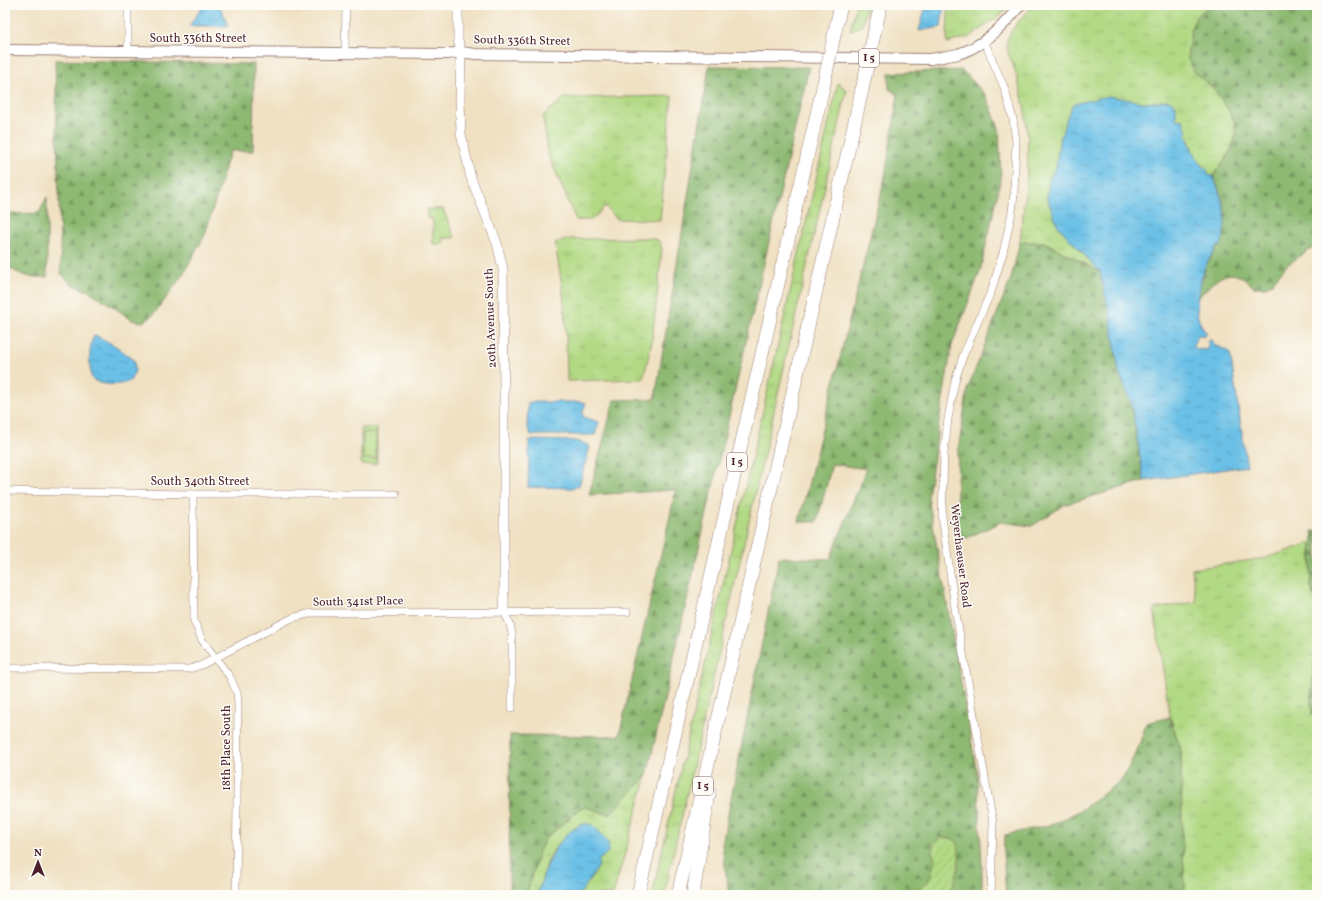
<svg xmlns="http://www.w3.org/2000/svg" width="1322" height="900" viewBox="0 0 1322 900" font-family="Vollkorn,serif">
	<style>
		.grass { fill: url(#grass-tufts); stroke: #7e7c58 }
		.forest { fill: url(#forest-firs); stroke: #6c6c4e }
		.park { fill: url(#park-crowns); stroke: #7e7c58 }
		.garden { fill: url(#garden-furrows); stroke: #7e7c58 }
		.pitch { fill: #b2d984; stroke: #7e7c58 }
		.water { fill: url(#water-ripples); stroke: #5a7088 }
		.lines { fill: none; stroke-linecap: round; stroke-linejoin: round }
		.minor-casing { stroke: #9d8077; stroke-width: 8 }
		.tertiary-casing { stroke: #9d8077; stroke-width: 10 }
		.secondary-casing { stroke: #9d8077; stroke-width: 12 }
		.motorway-casing { stroke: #9d8077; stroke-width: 14 }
		.minor { stroke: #fff; stroke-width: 7 }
		.tertiary { stroke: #fff; stroke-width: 9 }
		.secondary { stroke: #fff; stroke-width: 10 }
		.motorway { stroke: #fff; stroke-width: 13 }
		.motorway-bridge-casing { stroke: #9d8077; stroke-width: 14; stroke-linecap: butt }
		.motorway-bridge { stroke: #fff; stroke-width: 13 }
		.labels { text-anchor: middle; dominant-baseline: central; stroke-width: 3; stroke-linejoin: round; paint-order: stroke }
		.shield { fill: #fdfcf7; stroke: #806168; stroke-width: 1 }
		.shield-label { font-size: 11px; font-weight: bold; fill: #4a1f2b }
		.street-label { font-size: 12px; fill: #4a1f2b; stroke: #fdfcf7 }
	</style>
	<defs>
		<pattern id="grass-tufts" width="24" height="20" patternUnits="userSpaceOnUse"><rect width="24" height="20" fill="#b2d984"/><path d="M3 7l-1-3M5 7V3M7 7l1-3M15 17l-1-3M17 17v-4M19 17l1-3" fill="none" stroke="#9bba72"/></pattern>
		<pattern id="forest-firs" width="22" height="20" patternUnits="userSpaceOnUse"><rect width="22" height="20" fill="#8db972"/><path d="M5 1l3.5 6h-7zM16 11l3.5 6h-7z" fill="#75965e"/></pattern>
		<pattern id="park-crowns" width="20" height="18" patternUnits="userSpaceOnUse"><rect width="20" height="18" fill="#b2d984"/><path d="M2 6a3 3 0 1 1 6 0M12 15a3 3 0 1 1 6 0" fill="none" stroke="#9bba72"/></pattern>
		<pattern id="garden-furrows" width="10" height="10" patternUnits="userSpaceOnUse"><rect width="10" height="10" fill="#b2d984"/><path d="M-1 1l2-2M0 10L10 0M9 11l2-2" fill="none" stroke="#9bba72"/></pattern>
		<pattern id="water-ripples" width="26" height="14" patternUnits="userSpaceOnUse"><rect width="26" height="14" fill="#6ac0e6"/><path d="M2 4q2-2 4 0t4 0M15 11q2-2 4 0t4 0" fill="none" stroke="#599bbb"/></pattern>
	</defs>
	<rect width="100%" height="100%" fill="#fdfcf7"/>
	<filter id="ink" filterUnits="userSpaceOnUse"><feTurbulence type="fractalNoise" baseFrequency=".025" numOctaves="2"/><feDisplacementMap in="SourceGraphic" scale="8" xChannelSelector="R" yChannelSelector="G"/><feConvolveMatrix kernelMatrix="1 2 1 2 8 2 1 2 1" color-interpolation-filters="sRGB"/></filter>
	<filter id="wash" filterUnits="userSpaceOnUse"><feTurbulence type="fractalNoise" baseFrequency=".012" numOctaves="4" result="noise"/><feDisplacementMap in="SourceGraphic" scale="16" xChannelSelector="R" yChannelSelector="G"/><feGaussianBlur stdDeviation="0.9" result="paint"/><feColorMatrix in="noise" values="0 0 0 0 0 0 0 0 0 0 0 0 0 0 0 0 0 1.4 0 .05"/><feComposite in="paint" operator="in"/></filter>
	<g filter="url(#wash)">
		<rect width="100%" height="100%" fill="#f0e1c3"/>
		<g class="grass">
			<polygon points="856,5 867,5 862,25 850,31"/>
			<polygon points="948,5 1008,5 1003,13 970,37 947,43"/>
			<path d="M1033 5H1216C1201 9 1194 16 1191 32 1190 40 1186 53 1189 62 1192 73 1203 79 1211 86 1217 91 1234 118 1235 124 1238 146 1225 160 1213 176L1208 175 1194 154 1186 134 1175 119 1176 112 1173 105 1168 100 1147 103 1108 96 1059 143 1056 168 1049 179 1058 226 1100 272 1044 242H1020C1024 199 1032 156 1025 112 1023 98 1018 79 1013 65 1010 57 1006 52 1007 42 1009 28 1025 16 1033 5Z"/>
			<polygon points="838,83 847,90 664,895 652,895"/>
			<polygon points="672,96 660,220 617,219 605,206 592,220 576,220 548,154 543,116 564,98"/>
			<polygon points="649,238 654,239 659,241 662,249 652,342 643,379 567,381 566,331 563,292 555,243 570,239"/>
			<polygon points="1313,542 1311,553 1311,587 1317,605 1317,630 1311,701 1312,713 1317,720 1317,895 1183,895 1185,888 1182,836 1181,751 1170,717 1154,609 1196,602 1192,569 1266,558"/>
			<polygon points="647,775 613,895 578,895 582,891 599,866 555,848 548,861 537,895 526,895 539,851 545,839 580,809 586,807 609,815"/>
		</g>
		<g class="forest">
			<path d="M1216 5H1317V245L1287 265 1271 284 1266 287H1254C1250 284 1246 280 1241 277 1223 267 1209 287 1198 298L1200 285 1206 265 1218 246 1223 200 1213 176C1225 160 1238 146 1235 124 1234 117 1217 91 1211 86 1203 79 1192 73 1189 62 1186 53 1190 40 1191 32 1194 16 1201 9 1216 5Z"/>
			<polygon points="55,60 254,64 253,151 230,151 205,235 183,274 159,308 149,319 142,322 132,320 108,303 89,291 72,285 61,273"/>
			<polygon points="709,66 809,67 647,775 609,815 586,807 580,809 545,839 539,851 526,895 509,895 510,735 619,736 676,490 589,495 614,400 655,399"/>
			<polygon points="962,70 986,95 999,128 1001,179 980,272 952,345 938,429 928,497 977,773 982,864 982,895 729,895 722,844 779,557 830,559 866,469 832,464 817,522 799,522 885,177 898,95 889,89 889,73"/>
			<path d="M47 197V277C28 278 20 276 5 264V219L10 214 38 213 40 211Z"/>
			<polygon points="1020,242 1044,242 1100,272 1110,315 1119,373 1131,402 1144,481 1064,505 1032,526 1001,522 958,542 956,522 958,450 968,388 1011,278"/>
			<polygon points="1312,531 1317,531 1317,605 1311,587 1311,553 1313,538"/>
			<polygon points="1317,630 1317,720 1312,713 1311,701"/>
			<polygon points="1170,717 1181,751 1182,836 1185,888 1183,895 1006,895 1003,852 1005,835 1054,824 1081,810 1122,780 1139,746 1146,723"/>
		</g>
		<g class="park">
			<polygon points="427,209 443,209 455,238 444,238 443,244 433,244 433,219 427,218"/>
			<polygon points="361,428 377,428 377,464 361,465"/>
		</g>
		<path class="garden" d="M940 838H951L958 843C961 862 958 879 947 895H910L927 883 931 876 935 859 932 852 934 843Z"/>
		<rect class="pitch" x="363" y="433" width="13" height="26"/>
		<g class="water">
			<polygon points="204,5 219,5 229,26 189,26"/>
			<polygon points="926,5 944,5 941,27 919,31"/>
			<path d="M1108 96 1147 103 1168 100 1173 102V105H1176V119L1183 120 1187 131 1186 134C1190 144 1197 166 1207 169L1208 175 1213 176C1224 203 1229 217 1221 246H1217C1214 252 1209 258 1206 265 1200 278 1195 303 1198 317 1200 324 1203 329 1207 334L1203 337 1202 335H1198L1193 345 1196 349 1206 350 1208 346V341L1210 339 1215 345 1230 352 1247 466 1144 481 1131 402 1119 373 1110 315 1100 272 1058 226 1047 198 1049 179 1056 168 1059 143 1067 117 1073 104Z"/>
			<path d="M95 335 117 347 134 360 135 371 130 381C118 386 102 386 92 379 89 368 88 343 95 335Z"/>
			<polygon points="530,402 580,402 586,403 583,412 583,417 599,422 595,435 531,435 527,426 528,403"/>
			<polygon points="529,440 577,441 590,446 579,486 572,488 528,487"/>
			<path d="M583 824H590L597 829 609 844 608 852 598 861 599 866 582 891 578 895H537C546 869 554 836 583 824Z"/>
		</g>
	</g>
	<g filter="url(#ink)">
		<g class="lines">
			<defs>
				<g id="minor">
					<polyline points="128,5 128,52"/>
					<polyline points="984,41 1004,87 1013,119 1016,141 1014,193 1012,212 1003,253 992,289 963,356 955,381 948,419 944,454 942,516 955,608 993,823 991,895"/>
					<polyline points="345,53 346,5"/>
					<polyline points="5,491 193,494 396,494"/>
					<polyline points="193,494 194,621 202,640 230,677 237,693 238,704 236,895"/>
					<polyline points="504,612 510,624 512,634 512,708"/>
					<polyline points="5,668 189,669 202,665 215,658 292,618 312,613 627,612"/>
				</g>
				<polyline id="tertiary" points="458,5 458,40 461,52 460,100 461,134 471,178 497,243 503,269 504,391 504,612"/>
				<path id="secondary" d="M5 50 447 54 461 52 475 54 931 59C940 57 949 56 958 54 984 46 1004 26 1020 5"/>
				<g id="motorway">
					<polyline points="876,25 881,5"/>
					<polyline points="835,31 841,5"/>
					<polyline points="638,895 824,83"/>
					<polyline points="678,895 862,90"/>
					<polyline points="693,895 709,793"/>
				</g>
			</defs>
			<use href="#minor" class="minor-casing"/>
			<use href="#tertiary" class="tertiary-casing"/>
			<use href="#secondary" class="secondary-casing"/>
			<use href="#motorway" class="motorway-casing"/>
			<use href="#minor" class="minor"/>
			<use href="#tertiary" class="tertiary"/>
			<use href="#secondary" class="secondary"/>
			<use href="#motorway" class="motorway"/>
			<defs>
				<g id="motorway-bridge">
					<polyline points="824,83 835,31"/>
					<polyline points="862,90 876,25"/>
				</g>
			</defs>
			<use href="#motorway-bridge" class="motorway-bridge-casing"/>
			<use href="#motorway-bridge" class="motorway-bridge"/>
		</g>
	</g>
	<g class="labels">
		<g class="shield">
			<rect x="859" y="49" width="20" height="18" rx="3"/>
			<rect x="727" y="453" width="20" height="18" rx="3"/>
			<rect x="693" y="777" width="20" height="18" rx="3"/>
		</g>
		<g class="shield-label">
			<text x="869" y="58">I 5</text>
			<text x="737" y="462">I 5</text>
			<text x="703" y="786">I 5</text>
		</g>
		<g class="street-label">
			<text x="198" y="39">South 336th Street</text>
			<text transform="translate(522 41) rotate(1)">South 336th Street</text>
			<text transform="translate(491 318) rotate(-92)">20th Avenue South</text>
			<text x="200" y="482">South 340th Street</text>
			<text transform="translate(960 556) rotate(83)">Weyerhaeuser Road</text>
			<text transform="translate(358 602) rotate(-1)">South 341st Place</text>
			<text transform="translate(227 748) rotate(-90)">18th Place South</text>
		</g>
	</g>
	<rect width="1322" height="900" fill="none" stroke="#fdfcf7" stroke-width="20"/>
	<g transform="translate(38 862)" stroke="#fdfcf7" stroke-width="3" paint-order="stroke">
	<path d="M0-3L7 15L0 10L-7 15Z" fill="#4a1f2b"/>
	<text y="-6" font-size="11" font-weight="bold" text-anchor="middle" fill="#4a1f2b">N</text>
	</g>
</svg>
